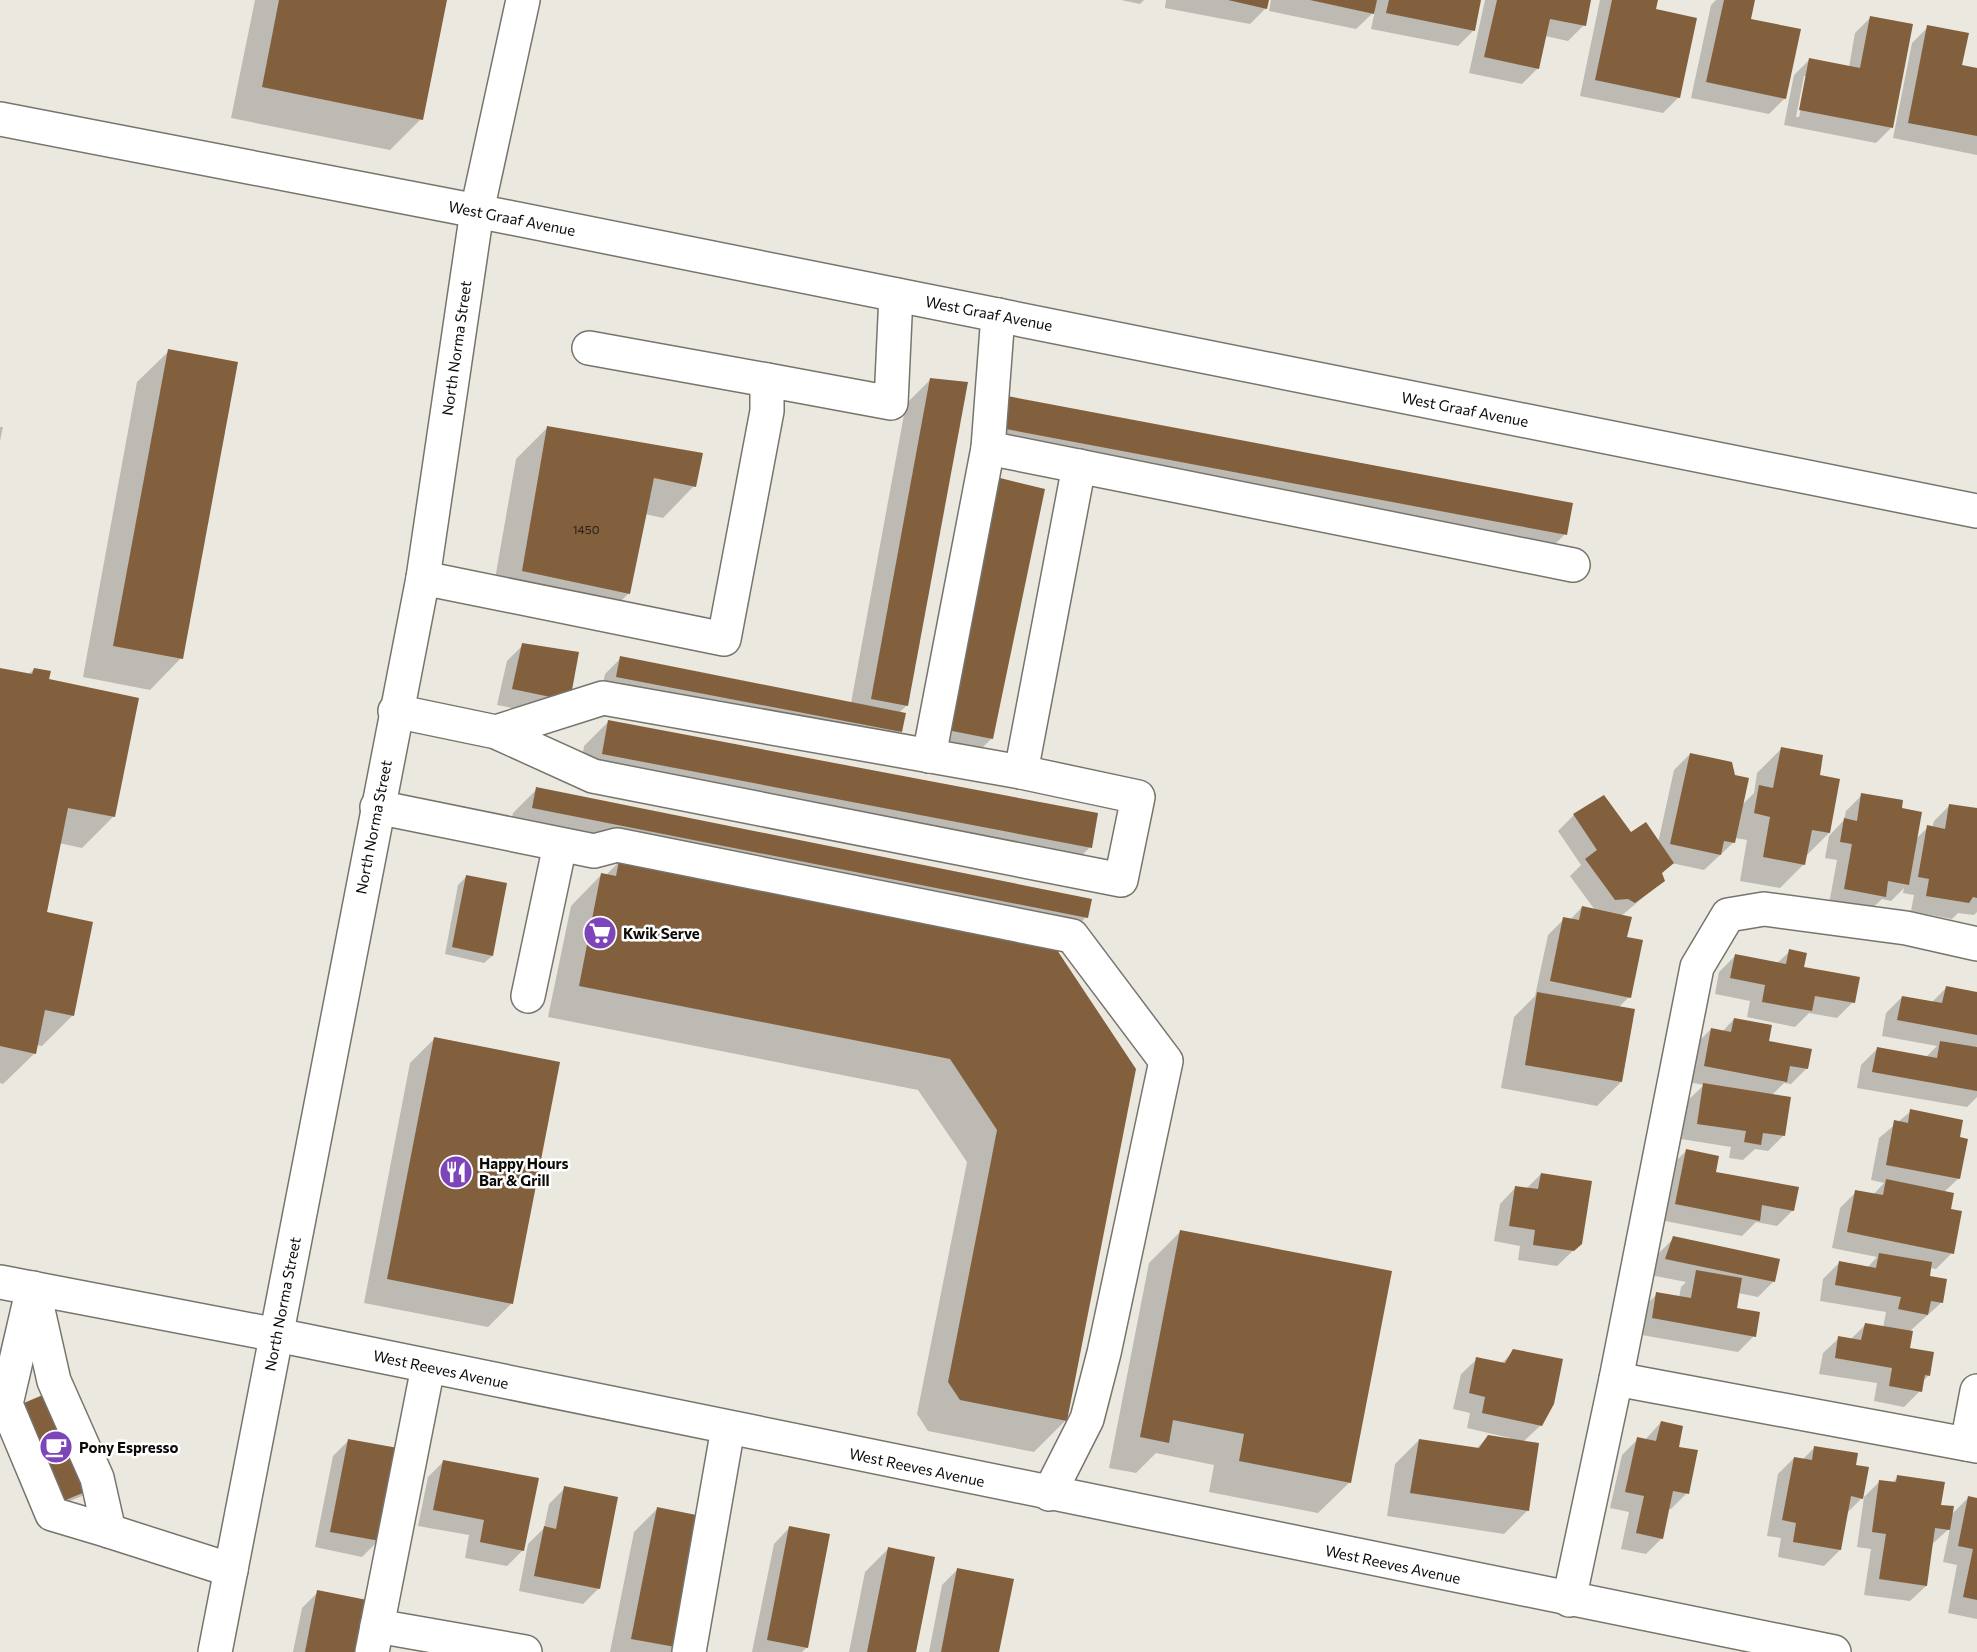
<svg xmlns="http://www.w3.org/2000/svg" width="1977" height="1652" viewBox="0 0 1977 1652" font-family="Commissioner,sans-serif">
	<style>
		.shadow { fill: #0003; fill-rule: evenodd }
		.building { fill: #83603d }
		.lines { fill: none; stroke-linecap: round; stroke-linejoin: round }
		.minor-casing { stroke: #76746c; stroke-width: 36 }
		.minor { stroke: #fff; stroke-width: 33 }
		.labels { text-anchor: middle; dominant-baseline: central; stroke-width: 5; stroke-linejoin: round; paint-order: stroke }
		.number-label { font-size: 12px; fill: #2a2015 }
		.street-label { font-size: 15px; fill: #0c0b08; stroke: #fff }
		.poi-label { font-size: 15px; font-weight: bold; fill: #0c0b08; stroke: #fff; text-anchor: start }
	</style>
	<rect width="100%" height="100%" fill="#ebe9df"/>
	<g class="shadow">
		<polygon points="255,0 445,0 421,119 390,150 231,118"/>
		<polygon points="1121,0 1144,0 1140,4"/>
		<polygon points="1166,0 1267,0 1266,8 1250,24 1165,8"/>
		<polygon points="1271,0 1480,0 1474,30 1458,46 1371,29 1375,11 1356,29 1269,11"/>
		<polygon points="1485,0 1589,0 1584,25 1568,41 1545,36 1538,68 1522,84 1469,73"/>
		<polygon points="1600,0 1656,0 1654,11 1679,97 1663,113 1580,96"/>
		<polygon points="1716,0 1753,0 1749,20 1785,98 1769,114 1691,98 1711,5"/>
		<path d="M1871 17 1892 127 1876 143 1784 125 1794 75 1810 59 1849 67 1855 33ZM1804 76H1808L1799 117H1796Z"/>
		<polygon points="1928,27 1961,66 1977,70 1977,155 1893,138 1912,43"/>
		<polygon points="169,351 181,658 150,690 83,677 137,382"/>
		<polygon points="930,380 907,705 899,713 900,731 885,747 601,692 605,674 621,658 851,703 906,404"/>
		<polygon points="978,420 1565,534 1542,558 972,450"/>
		<polygon points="0,427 3,427 0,441"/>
		<polygon points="547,428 694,486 663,518 645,514 629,593 598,624 491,602 516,459"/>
		<polygon points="992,478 992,738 968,762 919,753"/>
		<polygon points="523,645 577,654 552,716 497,705 507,661"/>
		<polygon points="0,669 28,675 34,669 47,680 113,817 82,848 59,843 45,913 73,1015 42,1046 36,1045 35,1053 3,1084 0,1083"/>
		<polygon points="608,722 1090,847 1067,871 579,778 584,746"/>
		<polygon points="1781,749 1818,776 1829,833 1806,856 1804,864 1780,888 1740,881 1747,840 1735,838 1734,842 1704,870 1671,863 1661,874 1663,881 1621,916 1629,997 1619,1007 1621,1082 1597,1106 1501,1088 1514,1017 1535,996 1548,935 1564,919 1570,920 1582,907 1595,910 1570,876 1581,865 1558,831 1574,815 1658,843 1674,770 1690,754 1742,805 1754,793 1757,773"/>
		<polygon points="537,789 1086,917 1062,941 509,831 513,813"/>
		<polygon points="1862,795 1900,809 1916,839 1928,827 1932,828 1934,821 1950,805 1977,810 1977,912 1974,915 1958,913 1952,919 1911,911 1914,895 1903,893 1904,888 1891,901 1882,899 1868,912 1829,904 1837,860 1825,858 1829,836 1844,820 1846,811"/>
		<polygon points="619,862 1054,948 1066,1420 1034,1452 928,1431 917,1414 967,1162 918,1090 548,1017 571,906 602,874 606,875"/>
		<polygon points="466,877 492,956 484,963 445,954 458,885"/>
		<polygon points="1790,951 1803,968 1853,1002 1837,1018 1809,1013 1795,1027 1747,1017 1750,1001 1715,994 1719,972 1735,956 1776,964"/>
		<polygon points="1946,988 1977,993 1977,1046 1975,1049 1977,1049 1977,1097 1967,1107 1857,1088 1861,1065 1877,1049 1925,1058 1937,1046 1882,1036 1886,1013 1902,997 1931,1003"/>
		<polygon points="1734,1019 1807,1068 1791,1084 1784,1083 1772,1095 1784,1135 1768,1151 1755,1149 1743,1160 1729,1158 1731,1147 1681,1139 1687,1101 1704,1085 1688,1082 1695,1045 1711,1029 1722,1032"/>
		<polygon points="434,1039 512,1303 488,1327 364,1303 410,1063"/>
		<polygon points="1911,1111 1959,1139 1959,1178 1944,1192 1952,1253 1936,1269 1930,1268 1928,1277 1942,1302 1909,1332 1908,1349 1929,1375 1922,1382 1920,1391 1904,1407 1874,1401 1877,1383 1819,1374 1823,1353 1839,1338 1851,1339 1865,1325 1883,1328 1886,1312 1820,1301 1823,1279 1839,1263 1867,1268 1877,1257 1832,1248 1840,1208 1856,1192 1873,1195 1884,1183 1871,1180 1879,1138"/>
		<polygon points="1686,1151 1714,1173 1793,1210 1777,1226 1756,1222 1742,1236 1660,1220 1670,1167"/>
		<polygon points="1541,1174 1581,1243 1557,1266 1518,1260 1520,1246 1494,1241 1500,1204 1515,1188 1526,1189"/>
		<polygon points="1180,1232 1350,1482 1318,1513 1209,1492 1214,1465 1156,1453 1136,1473 1109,1468 1149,1263"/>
		<polygon points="1674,1238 1774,1281 1758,1297 1738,1293 1735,1309 1754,1336 1738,1352 1636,1334 1641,1310 1657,1294 1679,1298 1681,1287 1686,1282 1650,1275 1658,1254"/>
		<polygon points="1514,1351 1541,1425 1523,1442 1528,1510 1504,1534 1387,1516 1395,1464 1419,1440 1476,1449 1488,1437 1509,1440 1510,1438 1467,1428 1470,1413 1453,1409 1461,1374 1477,1359 1501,1364"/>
		<polygon points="13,1414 90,1488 82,1496 53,1508"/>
		<polygon points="1661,1422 1677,1448 1687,1493 1671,1509 1668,1509 1662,1538 1646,1554 1621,1549 1629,1512 1610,1508 1622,1455 1638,1439 1645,1440"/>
		<polygon points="349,1440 378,1541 362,1557 315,1547 333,1456"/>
		<polygon points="1815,1447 1854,1466 1862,1498 1846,1514 1840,1550 1824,1566 1778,1557 1781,1538 1767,1536 1778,1474 1794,1458 1802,1460"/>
		<polygon points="444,1461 523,1550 507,1566 465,1558 469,1535 418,1526 428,1477"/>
		<polygon points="1898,1477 1951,1515 1969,1497 1977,1499 1977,1619 1948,1613 1957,1565 1943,1562 1950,1528 1931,1545 1926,1586 1910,1601 1864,1595 1871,1549 1857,1547 1864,1497 1880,1481 1892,1483"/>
		<polygon points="565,1488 599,1588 583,1604 519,1591 528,1544 544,1528 549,1504"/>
		<polygon points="657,1509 675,1652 610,1652 634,1532"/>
		<polygon points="789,1528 807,1647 802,1652 752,1652 774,1544"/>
		<polygon points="889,1548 914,1652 849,1652 865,1572"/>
		<polygon points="958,1569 998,1652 929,1652 942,1585"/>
		<polygon points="318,1592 356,1652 293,1652 302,1608"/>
	</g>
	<g class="building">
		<polygon points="279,0 447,0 423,120 262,87"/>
		<polygon points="1228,0 1269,0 1267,9"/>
		<polygon points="1310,0 1377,0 1374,14"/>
		<polygon points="1389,0 1481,0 1475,31 1386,13"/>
		<polygon points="1497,0 1591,0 1586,26 1550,19 1539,69 1484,57"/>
		<polygon points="1612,0 1658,0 1656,9 1697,18 1680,98 1595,80"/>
		<polygon points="1724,0 1755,0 1751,19 1801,29 1786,99 1706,82"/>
		<polygon points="1870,16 1913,24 1893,128 1799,110 1809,58 1860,68"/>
		<polygon points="1927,25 1969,33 1962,65 1977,68 1977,136 1908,123"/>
		<polygon points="168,349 238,362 183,659 113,646"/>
		<polygon points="930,378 968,382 908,706 871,699"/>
		<polygon points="1002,395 1573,503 1567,535 995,427"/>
		<polygon points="547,426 703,453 696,487 654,478 630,594 522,571"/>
		<polygon points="992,476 1045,489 993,739 942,729"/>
		<polygon points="522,643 579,652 570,701 512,689"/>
		<polygon points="620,656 906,713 902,732 616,677"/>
		<polygon points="0,668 32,674 34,668 51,671 49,679 139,698 115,817 68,808 47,912 93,922 74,1016 45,1010 36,1054 0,1046"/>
		<polygon points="608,720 1098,813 1092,848 602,754"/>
		<polygon points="1781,747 1823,755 1820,775 1840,779 1830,833 1812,830 1805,865 1763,857 1770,817 1754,813 1759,785 1773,788"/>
		<polygon points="1690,753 1732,762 1735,775 1749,778 1735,843 1724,841 1721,855 1670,844"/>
		<polygon points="536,787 1092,899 1088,918 532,808"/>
		<polygon points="1861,793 1903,800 1902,808 1922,812 1909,885 1888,881 1886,897 1844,889 1852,844 1840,842 1844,818 1857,821"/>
		<polygon points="1604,795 1631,832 1646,822 1674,863 1662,873 1665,881 1635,903 1628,899 1615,900 1585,859 1597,850 1573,814"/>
		<polygon points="1949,804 1977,808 1977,898 1973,897 1969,903 1926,896 1929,879 1918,877 1927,825 1945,829"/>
		<polygon points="619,861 1055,947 1136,1069 1067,1421 960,1400 948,1382 997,1130 950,1059 579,986 601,873 616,876"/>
		<polygon points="466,875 507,883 493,956 452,947"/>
		<polygon points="1582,906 1632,917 1627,937 1643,940 1631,998 1550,981 1563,917 1579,920"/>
		<polygon points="1789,949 1807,953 1804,967 1860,977 1855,1003 1815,996 1812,1011 1762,1002 1765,985 1730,978 1735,954 1786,964"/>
		<polygon points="1946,986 1977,992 1977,1035 1897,1020 1902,996 1942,1003"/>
		<polygon points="1537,992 1635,1009 1622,1082 1525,1065"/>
		<polygon points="1734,1018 1772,1025 1769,1041 1812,1049 1808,1069 1790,1066 1787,1082 1704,1066 1711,1028 1731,1032"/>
		<polygon points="434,1037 560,1062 513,1304 387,1279"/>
		<polygon points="1940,1041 1977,1047 1977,1091 1872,1072 1877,1047 1937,1058"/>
		<polygon points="1703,1083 1791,1097 1785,1136 1763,1133 1761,1145 1744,1142 1746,1131 1697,1124"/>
		<polygon points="1910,1109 1963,1120 1960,1137 1968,1139 1960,1179 1886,1165 1894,1120 1908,1123"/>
		<polygon points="1686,1149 1719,1156 1716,1172 1799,1187 1794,1211 1762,1205 1760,1221 1675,1204"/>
		<polygon points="1541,1173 1592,1181 1582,1244 1574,1251 1533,1245 1535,1230 1509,1226 1515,1186 1538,1189"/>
		<polygon points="1886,1179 1954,1193 1951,1209 1962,1211 1954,1254 1847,1232 1855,1190 1883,1195"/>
		<polygon points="1180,1230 1392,1271 1351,1483 1239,1461 1244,1434 1173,1420 1169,1443 1140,1437"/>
		<polygon points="1673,1236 1780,1259 1775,1282 1665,1259"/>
		<polygon points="1879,1253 1932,1262 1930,1276 1947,1279 1943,1303 1931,1301 1928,1315 1898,1309 1901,1297 1835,1285 1839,1261 1876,1268"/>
		<polygon points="1696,1270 1742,1278 1737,1308 1760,1312 1756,1337 1652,1318 1656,1292 1691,1298"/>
		<polygon points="1865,1323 1913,1331 1910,1348 1934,1352 1930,1376 1925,1375 1922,1392 1889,1386 1892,1368 1835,1358 1838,1336 1861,1340"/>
		<polygon points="1513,1349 1563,1359 1554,1404 1542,1426 1482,1413 1485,1397 1469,1393 1476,1357 1505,1363"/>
		<polygon points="50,1392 92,1489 61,1502 19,1405"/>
		<polygon points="1661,1421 1683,1426 1679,1447 1698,1450 1689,1494 1673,1491 1663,1539 1636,1533 1644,1496 1625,1492 1637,1437 1656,1441"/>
		<polygon points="1488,1435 1539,1443 1529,1511 1410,1493 1419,1439 1479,1448"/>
		<polygon points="348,1439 398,1448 380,1541 330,1532"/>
		<polygon points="1814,1446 1858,1453 1856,1465 1869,1467 1863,1499 1851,1496 1841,1550 1793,1542 1796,1523 1782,1520 1794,1457 1812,1460"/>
		<polygon points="443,1460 539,1478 524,1551 480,1542 484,1520 433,1510"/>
		<polygon points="1897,1475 1945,1482 1941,1505 1954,1506 1950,1530 1935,1528 1927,1586 1879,1579 1886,1534 1872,1532 1879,1480 1896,1482"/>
		<polygon points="564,1486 618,1497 600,1589 534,1576 544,1526 556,1529"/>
		<polygon points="1968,1496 1977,1498 1977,1600 1963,1597 1973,1549 1958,1546"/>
		<polygon points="657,1507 706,1517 681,1648 631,1639"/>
		<polygon points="789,1526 830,1534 808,1648 767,1640"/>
		<polygon points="888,1547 935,1557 916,1652 867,1652"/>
		<polygon points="957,1568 1014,1579 999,1652 941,1652"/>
		<polygon points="317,1590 367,1600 357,1652 305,1652"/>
	</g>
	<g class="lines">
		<defs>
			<g id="minor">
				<polyline points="0,119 477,211 1977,511"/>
				<polyline points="589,348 767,380"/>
				<polyline points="988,448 1573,565"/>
				<polyline points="423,578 724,639 767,411 767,380 891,403 896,295"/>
				<polyline points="395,711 496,732 593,776 1121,880 1138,797 1021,772 603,698 496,732"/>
				<polyline points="929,756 988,448 998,315"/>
				<polyline points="1021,772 1079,466"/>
				<polyline points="377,807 594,851 617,845 1072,936 1166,1061 1104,1353 1087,1419 1049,1494"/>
				<polyline points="528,996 560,845"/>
				<polyline points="0,1282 277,1335 1834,1652"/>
				<polyline points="33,1288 54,1381 97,1478 109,1531 231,1570"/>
				<polyline points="31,1296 6,1404 52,1514 109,1531"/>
				<polyline points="1616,1379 1977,1446"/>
				<polyline points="1967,1444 1977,1391"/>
				<polyline points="1569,1600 1616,1379 1697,967 1728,915 1764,909 1906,928 1977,944"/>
				<polyline points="377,1626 525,1652"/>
				<polyline points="215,1652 423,578 477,211 523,0"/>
				<polyline points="372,1652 428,1367"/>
				<polyline points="689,1652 728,1428"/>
			</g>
		</defs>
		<use href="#minor" class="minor-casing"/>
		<use href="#minor" class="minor"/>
	</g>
	<defs>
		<symbol id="supermarket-disc" viewBox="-11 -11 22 22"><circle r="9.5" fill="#7e45bb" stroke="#fff"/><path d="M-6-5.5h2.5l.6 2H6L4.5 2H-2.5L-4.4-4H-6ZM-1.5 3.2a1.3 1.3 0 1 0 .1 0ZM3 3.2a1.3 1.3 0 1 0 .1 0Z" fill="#fff"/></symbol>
		<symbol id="restaurant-disc" viewBox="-11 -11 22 22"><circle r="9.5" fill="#7e45bb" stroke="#fff"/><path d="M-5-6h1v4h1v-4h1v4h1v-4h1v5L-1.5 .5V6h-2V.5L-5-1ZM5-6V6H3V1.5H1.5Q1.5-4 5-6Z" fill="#fff"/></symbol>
		<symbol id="cafe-disc" viewBox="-11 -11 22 22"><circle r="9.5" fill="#7e45bb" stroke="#fff"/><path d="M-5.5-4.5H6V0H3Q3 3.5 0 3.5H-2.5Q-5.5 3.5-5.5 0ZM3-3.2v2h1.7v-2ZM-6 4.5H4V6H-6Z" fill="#fff"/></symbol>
	</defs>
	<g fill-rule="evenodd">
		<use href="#supermarket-disc" x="581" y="914" width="38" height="38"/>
		<use href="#restaurant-disc" x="437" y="1153" width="38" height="38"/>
		<use href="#cafe-disc" x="37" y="1428" width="38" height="38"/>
	</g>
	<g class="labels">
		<g class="number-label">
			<text x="586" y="529">1450</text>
		</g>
		<g class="street-label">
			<text transform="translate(512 218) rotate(11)">West Graaf Avenue</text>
			<text transform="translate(989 313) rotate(11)">West Graaf Avenue</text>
			<text transform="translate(456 348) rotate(-82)">North Norma Street</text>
			<text transform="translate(1465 409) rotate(11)">West Graaf Avenue</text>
			<text transform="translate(373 827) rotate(-79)">North Norma Street</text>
			<text transform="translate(282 1304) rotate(-79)">North Norma Street</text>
			<text transform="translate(441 1369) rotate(12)">West Reeves Avenue</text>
			<text transform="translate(917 1467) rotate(12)">West Reeves Avenue</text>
			<text transform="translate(1393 1564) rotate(12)">West Reeves Avenue</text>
		</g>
		<g class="poi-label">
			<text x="623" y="933">Kwik Serve</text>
			<text x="479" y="1163">Happy Hours<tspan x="479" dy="17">Bar &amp; Grill</tspan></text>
			<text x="79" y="1447">Pony Espresso</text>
		</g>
	</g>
</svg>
